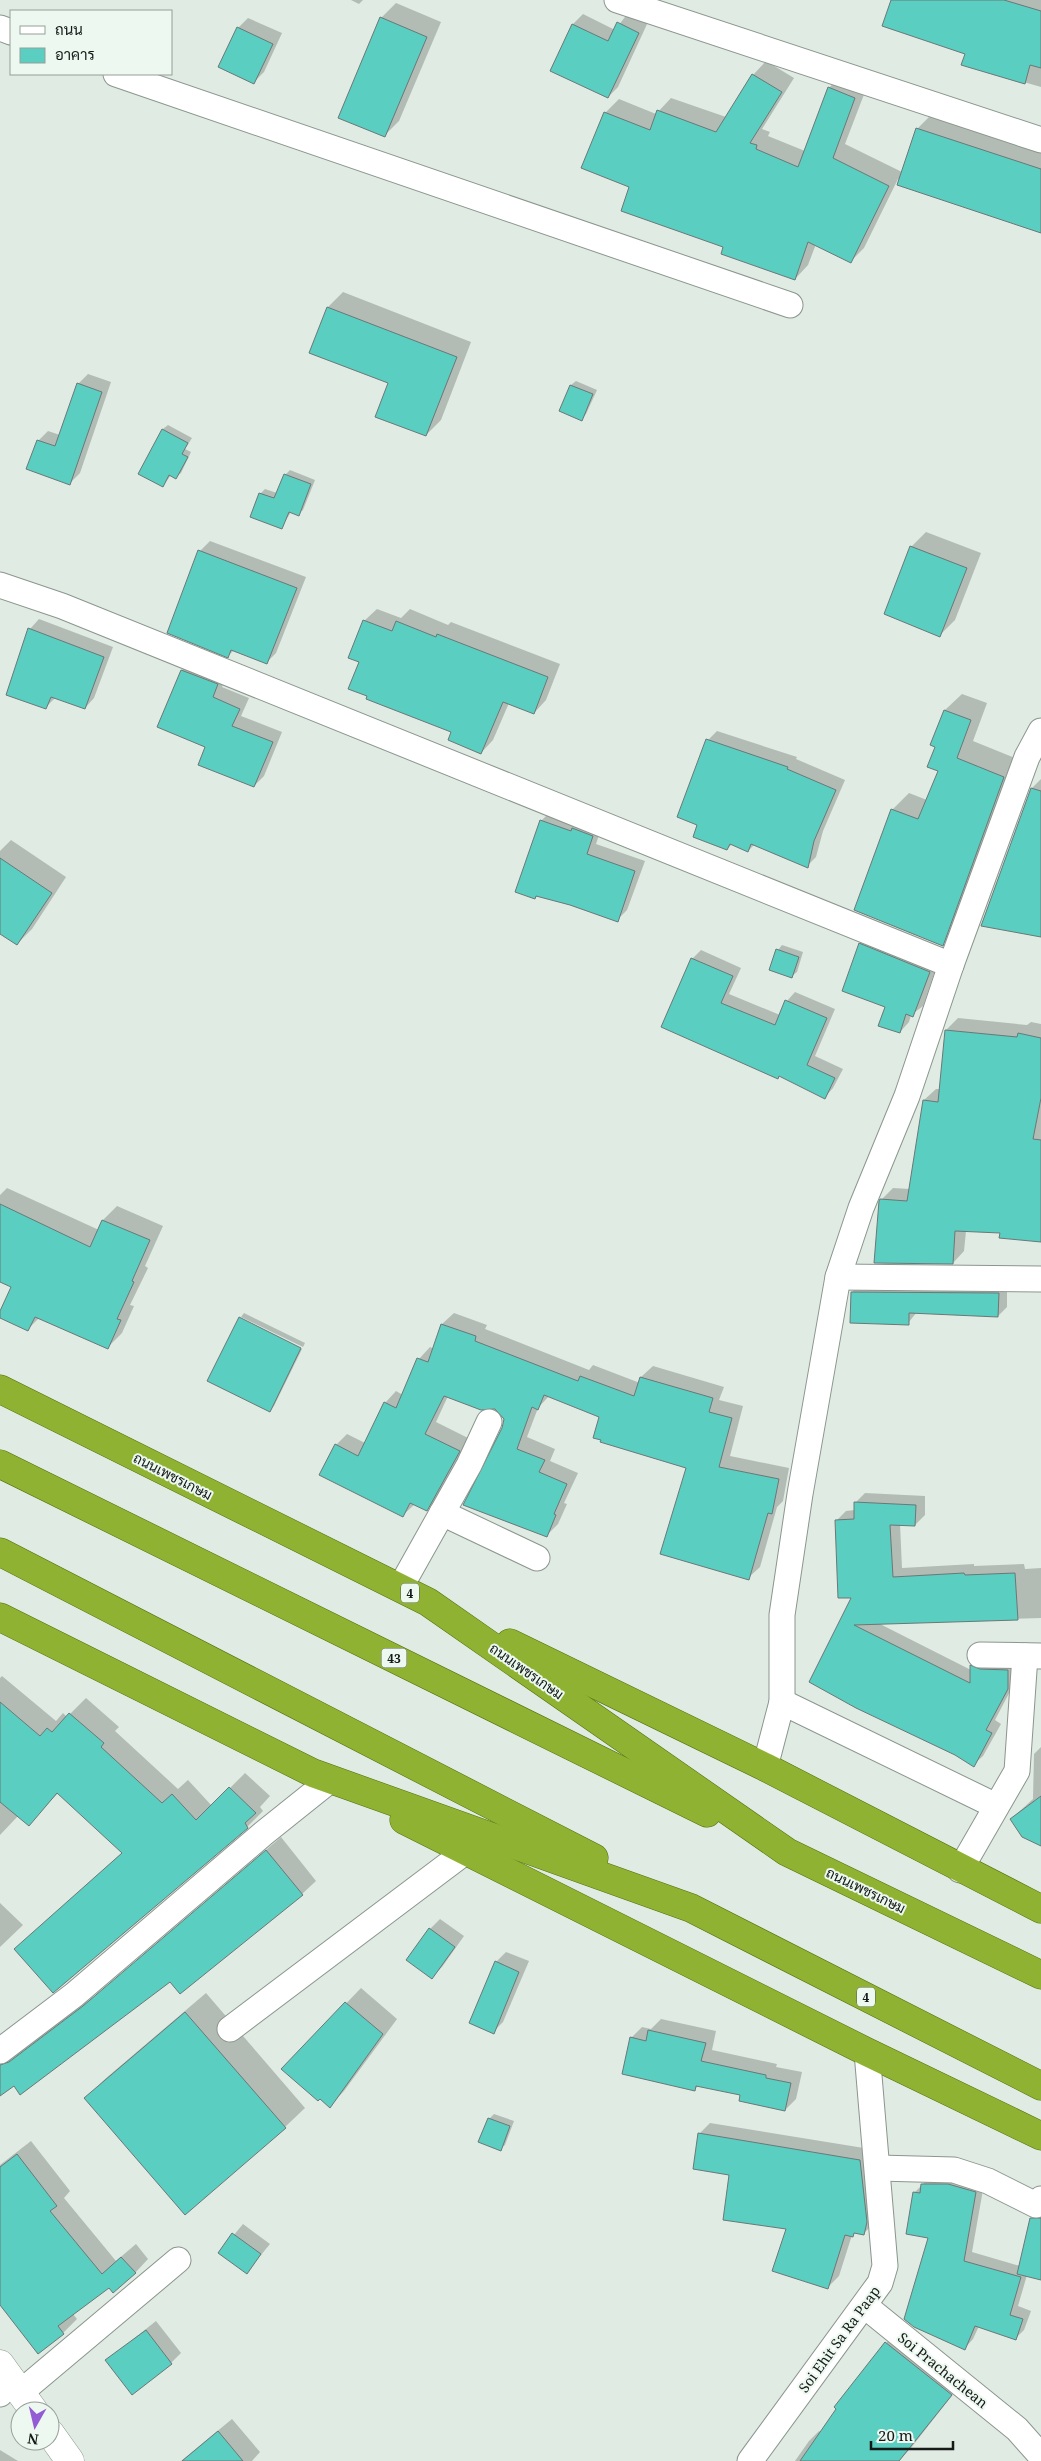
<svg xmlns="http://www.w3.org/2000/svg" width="1041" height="2461" viewBox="0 0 1041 2461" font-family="'Noto Serif',Sarabun,serif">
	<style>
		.shadow { fill: #0003 }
		.building { fill: #5acec1; stroke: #6a7876 }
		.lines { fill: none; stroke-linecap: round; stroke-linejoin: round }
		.minor-casing { stroke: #8b968e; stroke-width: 27 }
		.tertiary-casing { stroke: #8b968e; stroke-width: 29 }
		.trunk-casing { stroke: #527008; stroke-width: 29 }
		.minor { stroke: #fff; stroke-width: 25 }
		.tertiary { stroke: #fff; stroke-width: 28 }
		.trunk { stroke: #8fb233; stroke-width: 28 }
		.labels { text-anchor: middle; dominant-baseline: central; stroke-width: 4; stroke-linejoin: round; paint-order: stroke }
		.shield { fill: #ecf8f0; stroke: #565c58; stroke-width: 1 }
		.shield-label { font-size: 12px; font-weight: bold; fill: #151917 }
		.street-label { font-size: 14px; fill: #151917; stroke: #ecf8f0 }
	</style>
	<rect width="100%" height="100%" fill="#dfebe3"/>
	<g class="shadow">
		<polygon points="351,0 363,0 359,4"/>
		<polygon points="892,0 1041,0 1041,87 963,64 966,53"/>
		<polygon points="396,3 441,22 399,121 384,136 381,18"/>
		<polygon points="628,13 648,22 618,87 608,97 551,70 573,24 583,14 615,30"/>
		<polygon points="248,18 282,33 264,72 254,82 238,28"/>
		<polygon points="766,61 794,78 762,129 770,132 768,136 805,151 829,88 842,74 868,84 845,144 902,172 917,129 937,109 1041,143 1041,231 898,179 864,248 851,261 816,244 808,265 795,279 725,246 631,186 605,113 619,99 656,114 671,98 726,117 753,75"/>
		<polygon points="343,292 471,342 441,420 426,435 390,383 310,352 328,307"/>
		<polygon points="88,374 111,382 80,473 70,483 38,441 48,431 60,435 78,384"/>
		<polygon points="576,381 597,390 586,414 582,419 571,385"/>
		<polygon points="168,425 192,438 185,449 191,452 181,473 176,477 171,475 163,486 140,473 163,429"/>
		<polygon points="290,470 315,480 303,510 298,514 291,512 281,528 260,494 265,489 277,493 285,475"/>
		<polygon points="926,532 981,553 955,620 940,635 911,547"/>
		<polygon points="210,541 306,577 276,653 266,663 234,650 228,656 200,551"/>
		<polygon points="377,609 401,618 410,609 448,625 451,622 560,664 546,700 534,713 509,703 493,740 481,753 453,732 369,695 360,661 364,621"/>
		<polygon points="39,619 113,647 94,698 85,708 56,697 46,707 30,629"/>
		<polygon points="192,660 227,674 222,687 249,698 241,716 282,732 264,776 254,786 206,746 159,726 182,670"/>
		<polygon points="962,694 987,703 973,741 1020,760 959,928 942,945 892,810 909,793 927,800 939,770 937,746 945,710"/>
		<polygon points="717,731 797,757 796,759 845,780 823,831 816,857 807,866 755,844 748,851 732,844 727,849 699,824 708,740"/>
		<polygon points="1041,779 1041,936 982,925 1032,788"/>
		<polygon points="551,811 602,826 596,844 645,861 627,910 617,920 538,895 535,898 541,821"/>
		<polygon points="11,840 66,877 32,929 17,944 0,932 0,851"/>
		<polygon points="869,935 938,962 923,1006 911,1015 909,1022 900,1032 860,944"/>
		<polygon points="782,945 803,952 797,972 792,976 778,950"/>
		<polygon points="701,950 741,968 729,994 780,1015 787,1001 795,992 835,1009 815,1056 843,1069 833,1088 825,1097 780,1075 663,1026 692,959"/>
		<polygon points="958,1018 1027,1025 1031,1022 1041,1024 1041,1242 1001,1237 1001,1232 966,1231 964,1251 953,1263 881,1200 893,1188 910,1189 924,1100 936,1089 940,1089 946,1030"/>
		<polygon points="7,1188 99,1230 103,1220 117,1206 163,1226 145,1266 148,1268 130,1305 134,1306 122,1333 108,1347 39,1318 28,1329 0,1316 13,1286 0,1280 0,1195"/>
		<polygon points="861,1283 1007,1284 1007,1307 998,1316 917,1312 908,1323 852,1292"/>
		<polygon points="244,1313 305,1343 303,1347 241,1317"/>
		<polygon points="454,1313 487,1325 485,1329 589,1370 593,1365 640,1383 641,1377 653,1366 724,1387 719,1400 743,1406 730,1456 789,1468 783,1501 777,1507 760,1567 748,1578 688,1467 600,1416 549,1396 538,1408 527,1437 555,1449 550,1461 578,1473 564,1503 567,1504 558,1524 546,1536 503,1428 505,1419 495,1408 448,1396 436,1422 470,1439 438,1498 427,1509 415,1504 403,1515 336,1445 347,1434 365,1443 385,1403 396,1391 403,1395 419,1359 430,1347 434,1349 442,1324"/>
		<polygon points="240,1319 302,1349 274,1406 270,1411"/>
		<polygon points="865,1493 925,1496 925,1515 915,1525 900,1524 902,1568 974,1564 974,1566 1024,1564 1025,1569 1041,1568 1041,1618 878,1623 971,1670 971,1666 981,1656 1017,1661 1017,1678 995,1720 1001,1724 983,1756 973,1765 955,1754 811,1682 853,1597 837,1520 846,1511 855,1510 855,1503"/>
		<polygon points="2,1676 56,1721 63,1713 67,1717 86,1698 119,1727 115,1731 178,1789 188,1780 212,1806 245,1773 270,1796 260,1807 263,1811 247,1827 54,1991 16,1949 123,1852 58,1793 29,1824 18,1816 0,1835 0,1678"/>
		<polygon points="1041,1747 1041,1844 1011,1819 1033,1799 1034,1754"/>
		<polygon points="281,1837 316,1881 302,1894 0,2094 0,2041 17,2052 99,1993"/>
		<polygon points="0,1903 23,1925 0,1947"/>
		<polygon points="440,1919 464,1936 442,1967 432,1977 430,1929"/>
		<polygon points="506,1952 529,1961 503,2022 493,2032 496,1962"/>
		<polygon points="361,1988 397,2019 344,2091 330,2106 283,2069"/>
		<polygon points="206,1993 305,2108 285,2127 185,2213 86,2098 105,2079"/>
		<polygon points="661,2019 716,2031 712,2050 777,2064 776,2067 802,2072 796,2099 785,2110 741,2094 699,2085 695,2089 631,2038 642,2027 651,2029"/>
		<polygon points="494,2114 514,2121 505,2145 500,2149 489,2119"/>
		<polygon points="710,2123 870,2149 875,2222 864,2233 856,2232 852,2235 839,2276 828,2287 787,2228 730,2173 699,2134"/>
		<polygon points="31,2141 70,2191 64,2198 116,2261 136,2244 148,2259 135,2273 109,2287 73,2314 77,2319 63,2333 0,2299 0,2165"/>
		<polygon points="932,2175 984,2184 972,2252 1020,2266 1031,2221 1041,2211 1041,2279 1027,2275 1018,2306 1031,2311 1024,2330 1015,2339 979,2326 973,2339 965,2348 914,2193"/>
		<polygon points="243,2224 270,2244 247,2272 219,2253"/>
		<polygon points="156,2321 181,2353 171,2363 107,2360"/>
		<polygon points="896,2333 961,2384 911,2448 899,2461 795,2461 809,2441 819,2431 821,2432 886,2343"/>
		<polygon points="232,2419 260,2452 252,2461 181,2461"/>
		<polygon points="0,2450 18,2461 0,2461"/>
	</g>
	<g class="building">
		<polygon points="891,0 1004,0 1041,11 1041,68 1030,65 1025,84 961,65 965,54 882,26"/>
		<polygon points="380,17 427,37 385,137 338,118"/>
		<polygon points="617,22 639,33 608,98 550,71 572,24 608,41"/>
		<polygon points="237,27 273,44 254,84 218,67"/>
		<polygon points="752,74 782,92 750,143 757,145 756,149 798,167 828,87 855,98 833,158 889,186 851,263 808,242 795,280 721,254 723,247 621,211 629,187 581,168 604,112 650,130 657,110 716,132"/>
		<polygon points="916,128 1041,169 1041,233 897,185"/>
		<polygon points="327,307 457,357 426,436 375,417 388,383 309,353"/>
		<polygon points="77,383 102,392 70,485 26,469 37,440 55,446"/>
		<polygon points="570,385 593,394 582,421 559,411"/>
		<polygon points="162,429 188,443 182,454 188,457 176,479 169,475 163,487 138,474"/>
		<polygon points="284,474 311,484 299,516 289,512 282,529 250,517 259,493 274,498"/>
		<polygon points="910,546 967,568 940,637 884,614"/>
		<polygon points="198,550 297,588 267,664 231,650 228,658 167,633"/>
		<polygon points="363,620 392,631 396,621 436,637 437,634 548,677 534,714 503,702 481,754 448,740 451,732 366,699 367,696 348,689 359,662 348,658"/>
		<polygon points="28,628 104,657 85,709 51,697 46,709 6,695"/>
		<polygon points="181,670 218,684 213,697 240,709 232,726 273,742 254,787 198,765 205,747 157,727"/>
		<polygon points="944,710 971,720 957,758 1004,777 943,946 854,910 891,809 918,819 938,771 927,767 935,747 930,745"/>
		<polygon points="706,739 788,767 787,769 836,790 814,841 808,868 751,844 748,852 730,844 727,850 693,837 697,825 677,817"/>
		<polygon points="1031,788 1041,791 1041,937 981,926"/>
		<polygon points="540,820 571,831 572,828 593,836 587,854 635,871 618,922 570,905 536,896 535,899 515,892"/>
		<polygon points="0,858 52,893 17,945 0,934"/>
		<polygon points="859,943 930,972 913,1017 906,1014 900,1033 878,1026 885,1007 842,991"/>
		<polygon points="776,949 799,957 792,978 769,970"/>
		<polygon points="691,958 733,976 721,1003 775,1025 785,1000 827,1018 807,1065 835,1078 825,1099 779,1076 778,1079 661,1027"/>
		<polygon points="945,1030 1017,1037 1018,1033 1041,1038 1041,1098 1033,1139 1041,1140 1041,1242 999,1238 1000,1233 955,1231 953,1264 874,1263 879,1201 880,1199 907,1201 923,1100 938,1102"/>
		<polygon points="0,1204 90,1247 102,1220 150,1240 132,1281 134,1282 117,1319 121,1320 108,1349 35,1317 28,1331 0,1318 0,1311 11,1287 0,1282"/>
		<polygon points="851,1292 999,1293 998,1317 909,1313 909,1325 850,1323"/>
		<polygon points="239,1317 301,1348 270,1412 207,1381"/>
		<polygon points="441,1324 476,1336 475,1341 578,1381 580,1376 634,1396 640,1377 713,1398 709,1412 732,1418 719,1467 779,1479 772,1514 768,1513 749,1580 660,1554 686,1468 600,1442 601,1440 593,1438 599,1417 544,1395 538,1410 532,1407 517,1449 545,1460 539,1472 567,1484 554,1514 556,1515 547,1537 463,1505 502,1428 504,1419 495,1409 481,1410 444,1396 425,1434 460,1451 427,1511 410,1503 403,1517 319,1475 335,1444 358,1456 384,1402 396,1408 417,1358 428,1362"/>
		<polygon points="854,1502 916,1505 915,1526 890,1525 893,1577 964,1573 965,1575 1015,1573 1018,1620 854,1625 970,1683 970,1665 980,1669 1008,1670 1008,1689 986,1730 992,1733 974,1767 955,1755 856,1708 809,1682 851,1598 838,1598 835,1520 854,1519"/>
		<polygon points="0,1702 40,1736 47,1728 52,1732 69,1713 104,1743 101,1747 162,1803 172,1794 196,1820 229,1787 256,1813 245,1823 248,1828 53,1993 14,1949 122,1853 57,1793 29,1826 0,1802"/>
		<polygon points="1041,1796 1041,1846 1022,1837 1010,1819"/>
		<polygon points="266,1850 303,1895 180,1994 170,1982 20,2095 14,2086 0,2096 0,2065 9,2062 83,2006"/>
		<polygon points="429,1928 455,1947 432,1979 406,1960"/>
		<polygon points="495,1961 519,1972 494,2034 469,2023"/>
		<polygon points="345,2002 383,2034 330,2108 320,2099 318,2101 281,2069"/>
		<polygon points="185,2012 286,2128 185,2215 84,2098"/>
		<polygon points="648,2030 706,2043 701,2061 766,2075 766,2078 791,2083 785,2111 739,2101 740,2095 696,2086 695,2091 622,2074 630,2037 646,2041"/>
		<polygon points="488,2118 510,2126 501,2151 478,2142"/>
		<polygon points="698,2133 860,2160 867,2222 864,2235 854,2233 853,2237 845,2235 828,2289 772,2271 786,2229 723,2220 729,2175 693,2169"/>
		<polygon points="17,2154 57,2206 50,2211 102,2274 121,2257 136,2273 113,2293 109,2288 58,2326 64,2334 38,2354 0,2305 0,2167"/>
		<polygon points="921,2184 948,2184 976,2192 964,2261 1021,2277 1010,2315 1023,2319 1016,2340 975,2326 965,2350 914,2327 904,2319 928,2238 906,2234 913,2192 920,2193"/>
		<polygon points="1030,2218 1041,2218 1041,2280 1017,2274"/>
		<polygon points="232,2233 261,2254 247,2274 218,2253"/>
		<polygon points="146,2330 172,2364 132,2395 105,2360"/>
		<polygon points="885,2342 952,2395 899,2461 800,2461 836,2409 834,2407"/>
		<polygon points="218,2431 243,2461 182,2461"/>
	</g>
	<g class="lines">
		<defs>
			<g id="minor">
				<polyline points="617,0 1041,140"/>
				<polyline points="0,28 11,32"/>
				<polyline points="116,74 790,305"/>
				<polyline points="0,585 62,606 951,965"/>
				<polyline points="838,1277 1041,1279"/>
				<polyline points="442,1513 537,1558"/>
				<polyline points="400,1588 469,1465 489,1422"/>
				<polyline points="980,1655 1041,1656"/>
				<polyline points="782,1702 996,1806"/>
				<polyline points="765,1767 782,1702 782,1615 800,1494 838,1277 861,1208 907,1096 951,965 1027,757 1041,731"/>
				<polyline points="960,1870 1017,1771 1025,1656"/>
				<polyline points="230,2029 465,1852"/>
				<polyline points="0,2051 74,1995 264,1833 329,1781"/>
				<polyline points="878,2168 954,2170 988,2181 1036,2205 1041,2199"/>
				<polyline points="865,2306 1017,2429 1041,2456"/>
				<polyline points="21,2392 178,2260"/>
				<polyline points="0,2394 10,2379"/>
				<polyline points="750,2461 880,2283 885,2266 867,2052"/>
			</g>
			<g id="tertiary">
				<polyline points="0,2364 34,2411"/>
				<polyline points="50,2433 70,2461"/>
			</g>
			<g id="trunk">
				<polyline points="0,1389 428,1602 787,1852 1041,1975"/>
				<polyline points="0,1464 707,1813"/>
				<polyline points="0,1552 594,1858"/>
				<polyline points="0,1617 313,1773 691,1908 1041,2086"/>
				<polyline points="510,1643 765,1767 1041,1909"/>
				<polyline points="404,1820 867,2052 1041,2136"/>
			</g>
		</defs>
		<use href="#minor" class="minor-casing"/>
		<use href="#tertiary" class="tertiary-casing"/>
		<use href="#trunk" class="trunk-casing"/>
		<use href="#minor" class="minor"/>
		<use href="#tertiary" class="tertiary"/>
		<use href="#trunk" class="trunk"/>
	</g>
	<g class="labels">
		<g class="shield">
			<rect x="401" y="1583.5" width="18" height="19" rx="4"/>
			<rect x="381.5" y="1648.5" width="25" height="19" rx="4"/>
			<rect x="857" y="1987.5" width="18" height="19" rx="4"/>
		</g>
		<g class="shield-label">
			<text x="410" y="1593">4</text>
			<text x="394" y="1658">43</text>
			<text x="866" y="1997">4</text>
		</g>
		<g class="street-label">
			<text transform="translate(173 1476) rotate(27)">ถนนเพชรเกษม</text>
			<text transform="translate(527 1671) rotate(35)">ถนนเพชรเกษม</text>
			<text transform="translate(866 1890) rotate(26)">ถนนเพชรเกษม</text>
			<text transform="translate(839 2339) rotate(-54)">Soi Ehit Sa Ra Paap</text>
			<text transform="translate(943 2370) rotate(39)">Soi Prachachean</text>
		</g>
	</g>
	<rect x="10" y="10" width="162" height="65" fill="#ecf8f0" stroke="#969f99"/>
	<rect x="20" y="26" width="25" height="8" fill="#ffffff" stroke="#969f99"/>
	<text x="55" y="35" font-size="15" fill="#151917">ถนน</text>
	<rect x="20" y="48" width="25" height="15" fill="#5acec1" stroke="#969f99"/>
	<text x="55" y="60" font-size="15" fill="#151917">อาคาร</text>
	<g transform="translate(35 2426) rotate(188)"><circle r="24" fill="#ecf8f0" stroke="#969f99"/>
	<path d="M0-4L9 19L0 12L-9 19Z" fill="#935cd5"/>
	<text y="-8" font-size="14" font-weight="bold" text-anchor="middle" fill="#151917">N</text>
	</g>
	<path d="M871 2441v8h82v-8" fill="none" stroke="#151917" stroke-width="2.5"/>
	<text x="878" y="2441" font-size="15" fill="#151917" stroke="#ecf8f0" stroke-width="4" paint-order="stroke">20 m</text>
</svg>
